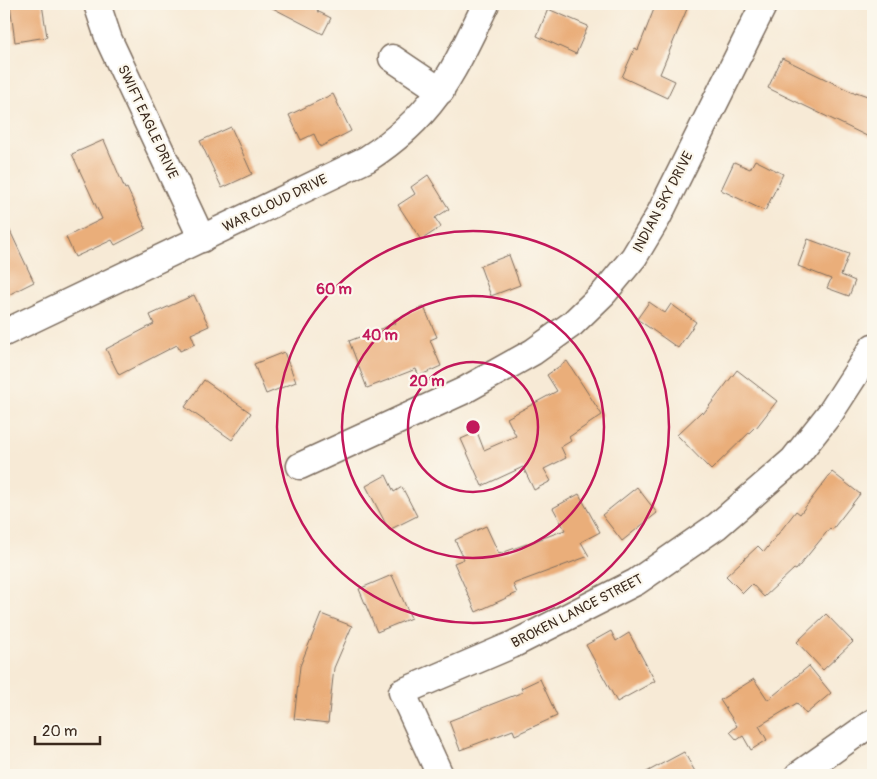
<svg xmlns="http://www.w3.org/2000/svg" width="877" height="779" viewBox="0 0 877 779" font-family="Pangolin,sans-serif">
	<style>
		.building { fill: #eaae7a }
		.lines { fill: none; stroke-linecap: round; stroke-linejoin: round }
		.street-casing { stroke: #7d6d5e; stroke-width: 29 }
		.street { stroke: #fff; stroke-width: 26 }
		.ring { fill: none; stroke: #c2185b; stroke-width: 2.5 }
		.labels { text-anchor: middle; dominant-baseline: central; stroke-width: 4.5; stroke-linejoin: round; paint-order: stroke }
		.street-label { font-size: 14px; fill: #3b2a1e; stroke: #fbf7ec }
		.centre { fill: #c2185b; stroke: #fbf7ec; stroke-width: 2.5 }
		.ring-label { font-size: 15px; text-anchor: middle; font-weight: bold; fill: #c2185b; stroke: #fbf7ec; stroke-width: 4.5; stroke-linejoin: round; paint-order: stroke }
	</style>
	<rect width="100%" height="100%" fill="#fbf7ec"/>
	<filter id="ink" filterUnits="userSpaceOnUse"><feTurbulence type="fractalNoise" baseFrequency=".02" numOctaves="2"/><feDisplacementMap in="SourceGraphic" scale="10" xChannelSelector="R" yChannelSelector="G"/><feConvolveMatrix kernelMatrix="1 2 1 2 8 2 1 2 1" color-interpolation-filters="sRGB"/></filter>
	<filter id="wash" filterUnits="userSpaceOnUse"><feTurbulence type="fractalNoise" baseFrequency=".0096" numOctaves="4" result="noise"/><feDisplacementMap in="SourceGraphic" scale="20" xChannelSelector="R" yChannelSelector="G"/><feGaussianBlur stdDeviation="1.12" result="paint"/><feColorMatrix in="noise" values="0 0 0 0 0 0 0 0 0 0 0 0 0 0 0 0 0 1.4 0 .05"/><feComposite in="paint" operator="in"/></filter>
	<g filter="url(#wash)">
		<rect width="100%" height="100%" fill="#f7ead6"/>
		<g id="blocks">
			<g class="building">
				<polygon points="10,4 42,4 47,37 15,42"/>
				<polygon points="265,4 321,4 317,11 331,18 323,34"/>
				<polygon points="656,4 689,4 660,74 675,81 667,98 622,77 635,48 638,50"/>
				<polygon points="548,9 588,26 576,54 537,36"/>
				<polygon points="782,58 856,94 856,92 873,98 873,139 768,88"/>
				<polygon points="333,94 351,131 320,147 314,134 301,140 289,115"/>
				<polygon points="231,127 252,174 222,188 200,141"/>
				<polygon points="104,140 125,189 127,188 146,229 115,245 112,240 75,257 66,237 102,219 72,154"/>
				<polygon points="755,160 783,174 765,211 721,190 734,162 750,169"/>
				<polygon points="428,175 449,209 435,218 441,227 421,240 398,205 415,194 411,187"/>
				<polygon points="4,218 34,282 4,297"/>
				<polygon points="808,239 849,254 841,275 855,281 849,296 827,288 831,279 798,266"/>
				<polygon points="509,255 520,285 491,296 480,266"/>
				<polygon points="194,295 209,326 191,334 195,344 180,351 177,345 119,375 106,349 154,324 150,315"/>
				<polygon points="649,302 665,313 671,304 696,322 678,348 637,319"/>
				<polygon points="424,307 437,337 430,340 441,366 419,376 416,369 367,388 349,341 396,323 394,320"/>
				<polygon points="284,352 296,382 266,394 254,364"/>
				<polygon points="567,361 602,415 569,437 571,441 561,447 566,458 544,469 551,481 534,490 523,467 482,486 461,439 477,432 484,450 516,436 507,418 557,391 547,375"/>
				<polygon points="737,370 777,401 756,428 755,427 711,470 677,435 701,412 703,414"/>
				<polygon points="204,380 251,413 232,440 185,407"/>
				<polygon points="832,472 860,494 832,530 830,528 796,570 794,569 764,597 752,584 743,593 726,576 758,546 764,552 796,511 800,514"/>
				<polygon points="386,475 394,492 402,487 417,516 389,530 366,486"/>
				<polygon points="637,487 657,513 622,541 602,515"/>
				<polygon points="579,494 600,532 581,542 589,556 513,584 517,593 476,612 454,563 464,559 455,540 486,526 499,554 565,530 553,508"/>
				<polygon points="392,575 411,618 377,632 359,589"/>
				<polygon points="321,614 352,626 334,668 328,723 294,719 300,666"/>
				<polygon points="826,614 853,642 823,670 797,642"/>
				<polygon points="611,631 616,641 629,633 655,681 617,702 586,645"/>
				<polygon points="809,666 831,693 806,714 797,703 759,726 767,740 751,750 743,736 737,740 730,732 737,726 720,700 754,679 768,700"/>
				<polygon points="540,679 557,716 515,735 513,730 460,750 449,721 523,692 521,688"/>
				<polygon points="684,752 697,775 641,775"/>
			</g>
		</g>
	</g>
	<g filter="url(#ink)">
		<use href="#blocks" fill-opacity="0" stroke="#7d6d5e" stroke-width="1"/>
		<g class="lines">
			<defs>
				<g id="street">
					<polyline points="97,4 109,40 202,239"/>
					<polyline points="392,58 441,91"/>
					<path d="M4 333 367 159C435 115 452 74 486 4"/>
					<polyline points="300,466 463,391 533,352 572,324 604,293 634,257 658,217 764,4"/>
					<polyline points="440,775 402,692 512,645 636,582 717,526 793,460 831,412 873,347"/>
					<polyline points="798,775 873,722"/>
				</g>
			</defs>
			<use href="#street" class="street-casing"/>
			<use href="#street" class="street"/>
		</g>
	</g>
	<g class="ring">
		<circle cx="473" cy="427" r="65"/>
		<circle cx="473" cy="427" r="131"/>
		<circle cx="473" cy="427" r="196"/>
	</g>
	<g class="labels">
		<g class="street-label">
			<text transform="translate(148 122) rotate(65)">SWIFT EAGLE DRIVE</text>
			<text transform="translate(663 202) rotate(-62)">INDIAN SKY DRIVE</text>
			<text transform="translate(275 203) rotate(-26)">WAR CLOUD DRIVE</text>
			<text transform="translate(577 611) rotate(-27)">BROKEN LANCE STREET</text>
		</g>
	</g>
	<circle cx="473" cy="427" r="8" class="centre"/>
	<g class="ring-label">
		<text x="334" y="294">60 m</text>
		<text x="380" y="340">40 m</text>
		<text x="427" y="386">20 m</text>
	</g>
	<rect width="877" height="779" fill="none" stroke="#fbf7ec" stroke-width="20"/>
	<path d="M35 736v8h65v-8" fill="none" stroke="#3b2a1e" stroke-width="2.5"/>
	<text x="42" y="736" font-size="15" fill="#3b2a1e" stroke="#fbf7ec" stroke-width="4" paint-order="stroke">20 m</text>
</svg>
